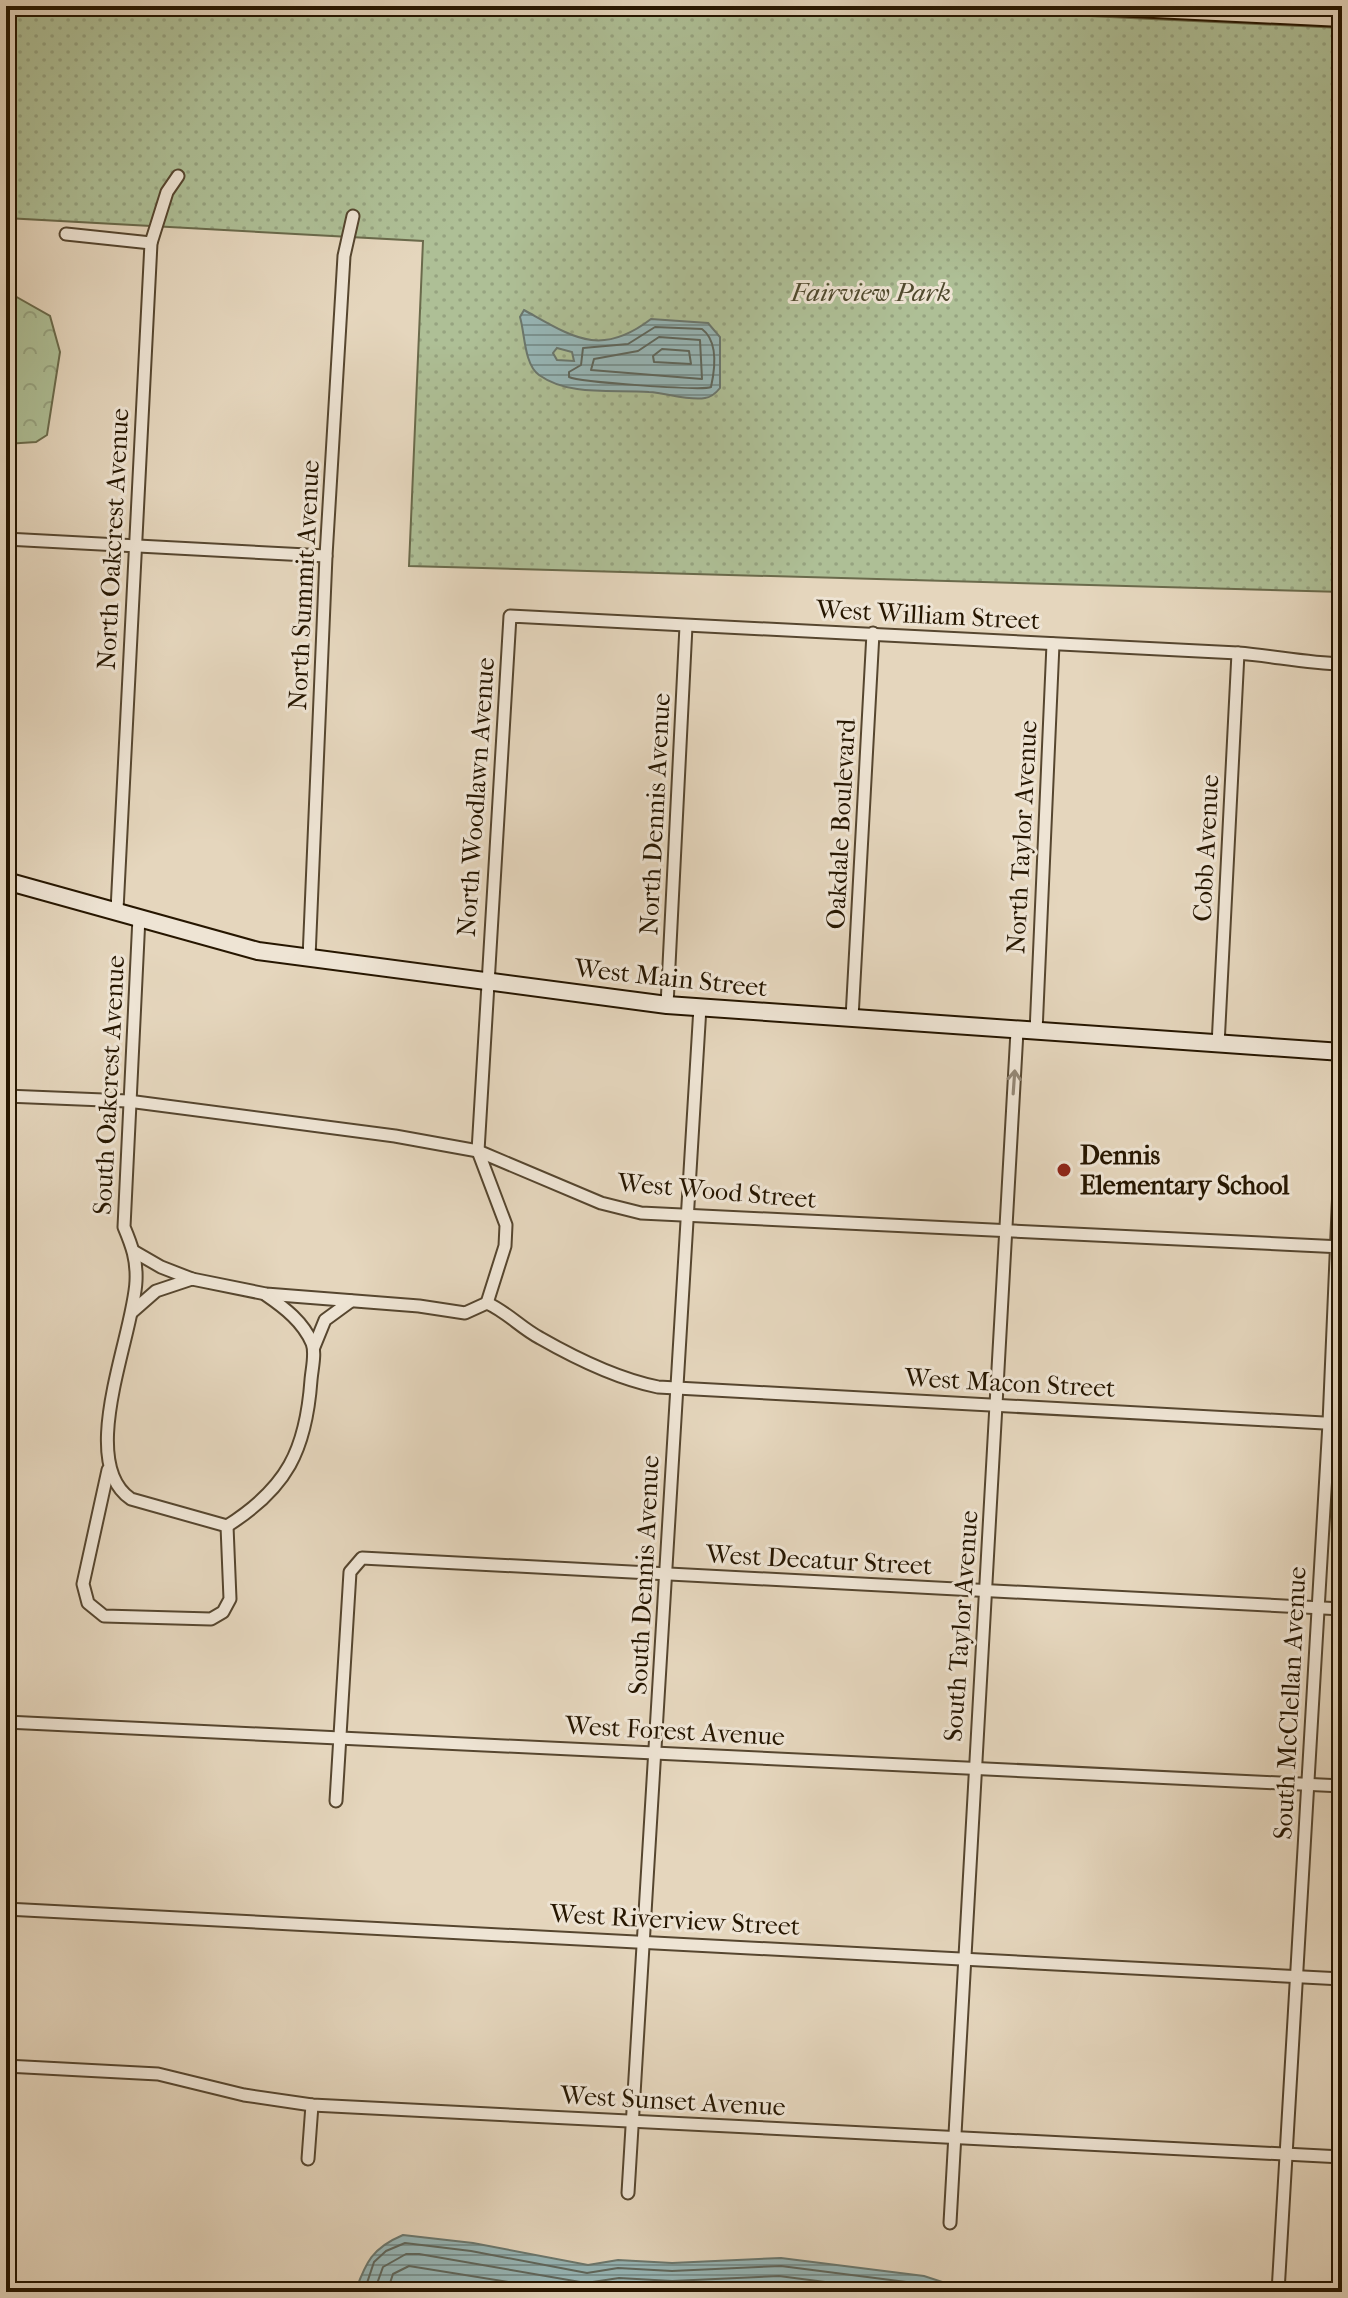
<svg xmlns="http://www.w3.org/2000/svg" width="1348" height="2298" viewBox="0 0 1348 2298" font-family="'IM FELL French Canon',serif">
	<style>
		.forest { fill: url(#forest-crowns); stroke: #6a6a4b; stroke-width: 2 }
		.park { fill: url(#park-dots); stroke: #6a6a4b; stroke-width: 2 }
		.water { fill: url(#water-rules); stroke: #6a776e; stroke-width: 2; fill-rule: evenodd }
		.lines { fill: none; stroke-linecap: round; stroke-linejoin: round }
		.shore { stroke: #5e665c; stroke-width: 2 }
		.street-casing { stroke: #56462f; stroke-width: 15 }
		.secondary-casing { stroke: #261600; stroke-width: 20 }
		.primary-casing { stroke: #261600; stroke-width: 22 }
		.street { stroke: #eee4d4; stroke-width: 11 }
		.secondary { stroke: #eee4d4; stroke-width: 16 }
		.primary { stroke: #e5d6bd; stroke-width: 18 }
		.oneway { stroke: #948775 }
		.poi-dot { fill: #8f2418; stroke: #eee4d4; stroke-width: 3 }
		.labels { text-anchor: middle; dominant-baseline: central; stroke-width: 6; stroke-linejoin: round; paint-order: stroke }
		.park-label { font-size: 26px; font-style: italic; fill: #4f492d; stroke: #eee4d4 }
		.street-label { font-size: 26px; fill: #261600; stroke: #eee4d4 }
		.poi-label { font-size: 26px; font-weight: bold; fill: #261600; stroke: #eee4d4; text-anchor: start }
	</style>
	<defs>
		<pattern id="forest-crowns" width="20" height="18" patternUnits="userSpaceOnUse" patternTransform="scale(2)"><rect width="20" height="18" fill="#aebf96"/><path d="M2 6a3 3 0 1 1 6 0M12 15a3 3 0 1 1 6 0" fill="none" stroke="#96a380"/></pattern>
		<pattern id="park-dots" width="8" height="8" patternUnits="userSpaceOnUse" patternTransform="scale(2)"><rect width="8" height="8" fill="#aebf96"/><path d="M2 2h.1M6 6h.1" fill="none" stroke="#96a380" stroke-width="1.8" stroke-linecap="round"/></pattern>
		<pattern id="water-rules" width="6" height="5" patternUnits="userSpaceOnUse" patternTransform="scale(2)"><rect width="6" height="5" fill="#97b7b8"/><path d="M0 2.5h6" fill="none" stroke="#7b9493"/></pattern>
	</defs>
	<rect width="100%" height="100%" fill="#e5d6bd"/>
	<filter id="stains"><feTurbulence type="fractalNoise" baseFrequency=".0025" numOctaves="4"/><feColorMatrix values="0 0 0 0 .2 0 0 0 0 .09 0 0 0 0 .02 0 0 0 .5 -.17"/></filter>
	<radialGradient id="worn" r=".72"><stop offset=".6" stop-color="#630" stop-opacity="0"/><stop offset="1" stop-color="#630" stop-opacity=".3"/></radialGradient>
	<polygon class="forest" points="6,291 50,316 60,352 47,435 36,442 6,444"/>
	<polygon class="park" points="6,6 878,6 1342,28 1342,592 409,566 423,241 6,218"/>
	<g class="water">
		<path d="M524 310C573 337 600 358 651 319L708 323 720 337V388C716 393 712 397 705 398 688 401 667 393 649 392 614 389 570 397 539 375 524 364 525 334 520 317ZM557 348 572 352 574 361 557 360 553 353Z"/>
		<path d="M403 2235 473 2243 588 2265 618 2260 672 2263 781 2258 924 2276 973 2292H355C366 2262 372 2248 403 2235Z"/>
	</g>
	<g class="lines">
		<g class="shore">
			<path d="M655 327 702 329C718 341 715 369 711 387 703 391 579 382 569 377V372L581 365 583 348 628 344Z"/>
			<polygon points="659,337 700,340 702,379 591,370 594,359 638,351"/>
			<polygon points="662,349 689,351 691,364 654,362 653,356"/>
			<polyline points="364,2292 374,2262 386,2251 405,2243 471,2251 587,2273 618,2268 672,2271 781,2266 922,2284 949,2292"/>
			<polyline points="374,2292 383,2267 406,2254 419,2254 586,2283 619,2278 672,2281 779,2276 902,2292"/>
			<polyline points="387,2292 393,2274 409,2266 571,2292"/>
			<polyline points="721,2292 778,2288 800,2292"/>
		</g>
		<defs>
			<g id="street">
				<polyline points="66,234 151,243"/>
				<polyline points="6,539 326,556"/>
				<polyline points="117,910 151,243 167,192 178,176"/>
				<path d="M139 917 124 1227C132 1246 137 1260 136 1281 134 1334 76 1462 131 1499L227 1526C287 1488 306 1450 311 1380 312 1368 316 1353 312 1343 303 1322 285 1308 266 1295"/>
				<polyline points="309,958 326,556 344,256 353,216"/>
				<polyline points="667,1005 686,626"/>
				<polyline points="852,1018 873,633"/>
				<polyline points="1036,1032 1053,644"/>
				<polyline points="1218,1045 1238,653"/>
				<polyline points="6,1096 128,1101 395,1136 478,1151 601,1203 641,1213 1342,1247"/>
				<polyline points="135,1252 161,1267 192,1279"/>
				<path d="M487 1303 505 1246 506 1225 478 1151 510 616 1238 653C1274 656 1306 663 1342 664"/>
				<path d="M132 1312 156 1291 192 1279 266 1294 419 1306 465 1313 487 1303C507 1312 521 1328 540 1338 575 1358 618 1379 658 1387L1342 1424"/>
				<polyline points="314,1347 325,1320 351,1301"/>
				<polyline points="108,1470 83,1584 88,1603 104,1616 211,1619 223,1612 230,1599 227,1526"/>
				<polyline points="6,1722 1342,1786"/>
				<polyline points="336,1801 350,1572 362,1558 1342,1609"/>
				<polyline points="6,1909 1342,1979"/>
				<polyline points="6,2066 158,2074 244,2095 312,2105 1342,2157"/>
				<polyline points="308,2159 312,2105"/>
				<polyline points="628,2193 700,1007"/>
				<polyline points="950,2223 1017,1031"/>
				<polyline points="1278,2292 1329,1423 1342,1117"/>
			</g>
			<polyline id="secondary" points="6,881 258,951 667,1005 1342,1052"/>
			<polyline id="primary" points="1113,6 1342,17"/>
		</defs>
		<use href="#street" class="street-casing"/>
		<use href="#secondary" class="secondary-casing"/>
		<use href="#primary" class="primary-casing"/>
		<use href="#street" class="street"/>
		<use href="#secondary" class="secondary"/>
		<use href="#primary" class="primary"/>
	</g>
	<defs><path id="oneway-shaft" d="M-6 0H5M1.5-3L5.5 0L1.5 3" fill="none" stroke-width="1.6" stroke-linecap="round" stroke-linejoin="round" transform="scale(2)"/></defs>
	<use class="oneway" href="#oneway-shaft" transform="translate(1014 1082) rotate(-86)"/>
	<circle class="poi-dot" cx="1064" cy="1170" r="8"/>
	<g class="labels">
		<g class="park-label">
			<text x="871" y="292">Fairview Park</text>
		</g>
		<g class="street-label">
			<text transform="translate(113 539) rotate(-87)">North Oakcrest Avenue</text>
			<text transform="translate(304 585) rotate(-87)">North Summit Avenue</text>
			<text transform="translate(928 615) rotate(3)">West William Street</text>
			<text transform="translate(476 797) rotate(-86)">North Woodlawn Avenue</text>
			<text transform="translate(655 814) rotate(-87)">North Dennis Avenue</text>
			<text transform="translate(841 824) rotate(-87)">Oakdale Boulevard</text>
			<text transform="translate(1022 837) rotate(-87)">North Taylor Avenue</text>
			<text transform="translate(1206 848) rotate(-87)">Cobb Avenue</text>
			<text transform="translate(671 978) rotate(6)">West Main Street</text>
			<text transform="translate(109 1085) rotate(-87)">South Oakcrest Avenue</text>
			<text transform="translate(717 1191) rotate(5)">West Wood Street</text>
			<text transform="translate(1010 1383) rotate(3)">West Macon Street</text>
			<text transform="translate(819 1560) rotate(3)">West Decatur Street</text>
			<text transform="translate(644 1575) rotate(-87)">South Dennis Avenue</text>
			<text transform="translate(961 1626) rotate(-86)">South Taylor Avenue</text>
			<text transform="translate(1290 1703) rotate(-87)">South McClellan Avenue</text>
			<text transform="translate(675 1731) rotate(3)">West Forest Avenue</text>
			<text transform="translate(675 1920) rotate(3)">West Riverview Street</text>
			<text transform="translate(673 2101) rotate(3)">West Sunset Avenue</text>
		</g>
		<g class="poi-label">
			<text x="1080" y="1155">Dennis<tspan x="1080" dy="30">Elementary School</tspan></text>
		</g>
	</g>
	<rect width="1348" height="2298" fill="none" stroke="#e5d6bd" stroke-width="32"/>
	<rect x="8" y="8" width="1332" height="2282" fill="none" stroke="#261600" stroke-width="4"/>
	<rect x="16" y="16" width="1316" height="2266" fill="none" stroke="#261600" stroke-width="2"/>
	<rect width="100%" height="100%" filter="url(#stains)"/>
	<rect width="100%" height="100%" fill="url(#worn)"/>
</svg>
